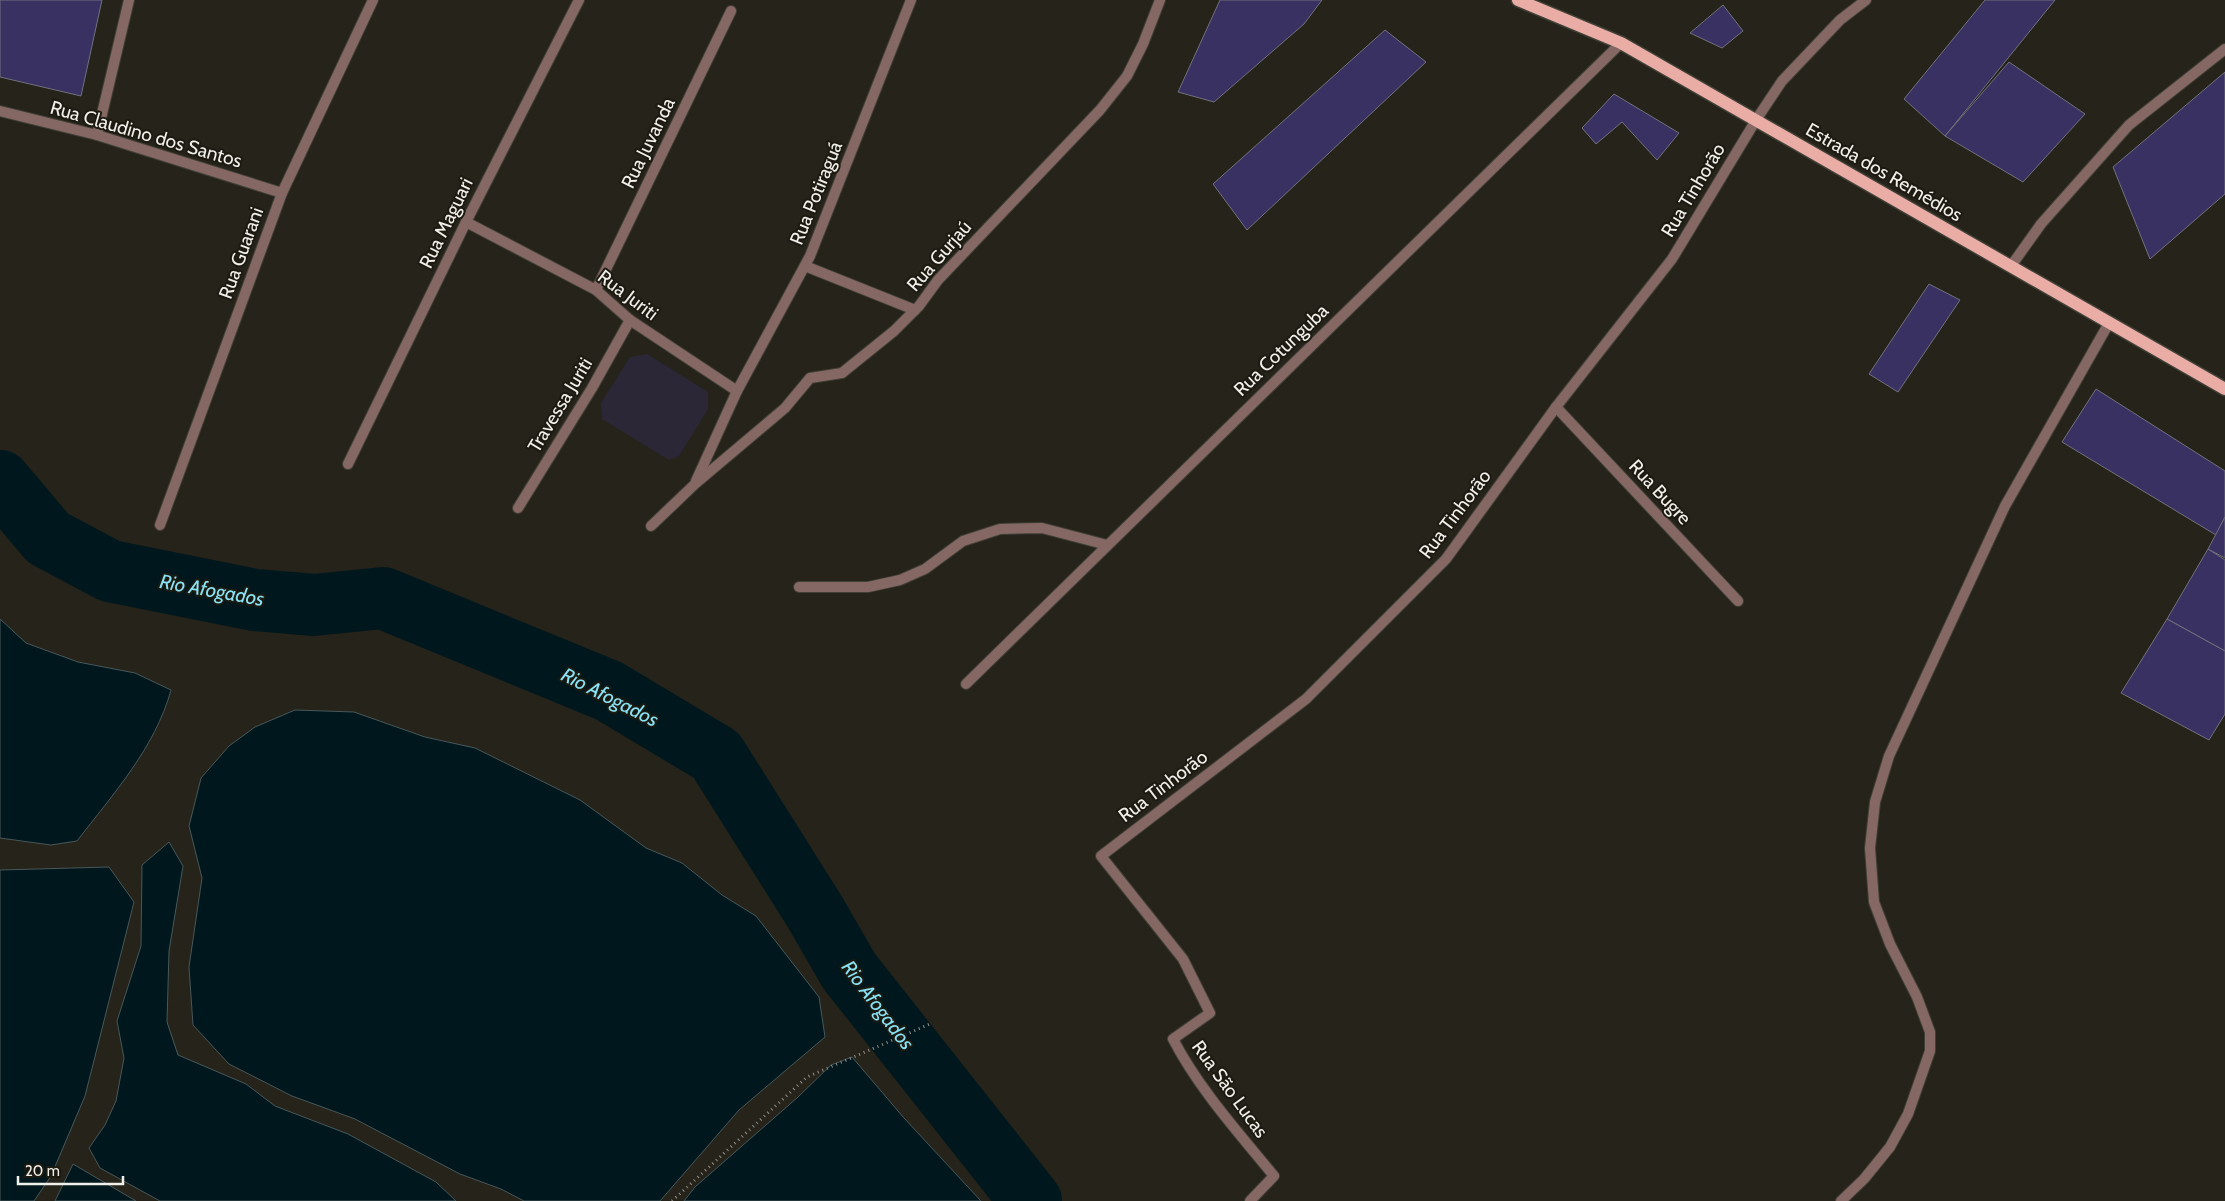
<svg xmlns="http://www.w3.org/2000/svg" width="2225" height="1201" viewBox="0 0 2225 1201" font-family="Cabin,sans-serif">
	<style>
		.education { fill: #2c2737 }
		.water { fill: #00181d; stroke: #48585a }
		.lines { fill: none; stroke-linecap: round; stroke-linejoin: round }
		.river { stroke: #00181d; stroke-width: 62 }
		.building { fill: #3a3163; stroke: #72717c }
		.lane-casing { stroke: #414037; stroke-width: 12 }
		.street-casing { stroke: #414037; stroke-width: 12 }
		.primary-casing { stroke: #414037; stroke-width: 15 }
		.path { stroke: #918f88; stroke-width: 3; stroke-dasharray: 1 4; stroke-linecap: butt }
		.lane { stroke: #856864; stroke-width: 10 }
		.street { stroke: #856864; stroke-width: 10 }
		.primary { stroke: #e9ada6; stroke-width: 12 }
		.labels { text-anchor: middle; dominant-baseline: central; stroke-width: 4; stroke-linejoin: round; paint-order: stroke }
		.street-label { font-size: 19px; fill: #f0efe9; stroke: #1c1a11 }
		.water-label { font-size: 20px; font-style: italic; fill: #88e3f7; stroke: #1c1a11 }
	</style>
	<rect width="100%" height="100%" fill="#25231a"/>
	<polygon class="education" points="647,354 708,392 708,409 679,456 669,460 602,419 601,403 630,357"/>
	<g class="water">
		<path d="M0 619 26 643 78 662 135 673 171 690C155 748 113 794 77 841L51 845 0 838Z"/>
		<polygon points="295,710 354,712 425,737 475,748 580,800 646,848 682,863 722,895 756,916 819,997 825,1037 739,1110 660,1201 524,1201 501,1189 460,1174 355,1119 292,1096 229,1064 193,1025 189,967 202,878 189,826 201,778 229,746 255,727"/>
		<polygon points="169,842 183,866 169,951 167,1022 178,1055 246,1084 275,1106 348,1134 436,1182 456,1201 160,1201 100,1168 89,1148 105,1125 116,1101 124,1058 117,1021 141,946 142,865"/>
		<polygon points="109,867 134,902 85,1096 51,1176 34,1201 0,1201 0,870"/>
		<polygon points="852,1057 904,1118 981,1201 684,1201 695,1187 798,1097 831,1065"/>
		<polygon points="73,1164 136,1201 55,1201"/>
	</g>
	<g class="lines">
		<polyline class="river" points="0,481 48,538 110,571 255,600 314,605 383,598 609,691 716,755 815,912 849,971 1031,1201"/>
	</g>
	<g class="building">
		<polygon points="0,0 102,0 81,96 0,77"/>
		<polygon points="1220,0 1322,0 1304,24 1214,102 1178,92"/>
		<polygon points="1985,0 2055,0 1945,136 1904,99"/>
		<polygon points="1723,5 1743,31 1722,48 1690,33"/>
		<polygon points="1385,30 1426,62 1247,230 1213,184"/>
		<polygon points="2009,62 2085,114 2023,182 1945,136"/>
		<polygon points="2225,72 2225,194 2150,259 2113,167"/>
		<polygon points="1614,94 1679,133 1657,160 1622,122 1596,144 1582,128"/>
		<polygon points="1929,284 1960,300 1898,392 1869,374"/>
		<polygon points="2096,389 2225,471 2225,517 2216,535 2062,442"/>
		<polygon points="2225,517 2225,558 2208,549"/>
		<polygon points="2208,549 2225,560 2225,651 2167,619"/>
		<polygon points="2167,619 2225,651 2225,714 2209,740 2121,693"/>
	</g>
	<g class="lines">
		<defs>
			<g id="lane">
				<polyline points="2011,266 2041,224 2129,125 2225,49"/>
				<polyline points="799,587 868,587 900,580 925,569 963,541 1000,529 1042,528 1107,545"/>
				<polyline points="1841,1201 1864,1179 1890,1147 1908,1114 1930,1051 1930,1032 1917,997 1890,944 1874,902 1870,848 1875,802 1889,756 2005,506 2109,323"/>
			</g>
			<g id="street">
				<polyline points="0,111 97,135 282,193"/>
				<polyline points="97,135 129,0"/>
				<polyline points="466,222 596,290 630,320 737,391"/>
				<polyline points="805,266 915,310"/>
				<polyline points="596,290 731,11"/>
				<polyline points="1556,407 1738,601"/>
				<polyline points="348,464 466,222 579,0"/>
				<polyline points="696,481 737,391 810,256 911,0"/>
				<polyline points="518,508 592,388 630,320"/>
				<polyline points="160,525 282,193 373,0"/>
				<polyline points="651,526 695,484 785,408 810,378 842,373 894,331 919,306 938,280 1100,110 1127,76 1143,44 1160,0"/>
				<polyline points="966,684 1621,43"/>
				<path d="M1250 1201 1274 1176C1238 1132 1199 1089 1173 1039L1210 1013 1183 959 1101 856 1306 699 1446 559 1556 407 1672 259 1756 120 1782 81 1840 20 1866 0"/>
			</g>
			<polyline id="primary" points="1518,0 1621,43 2225,389"/>
		</defs>
		<use href="#lane" class="lane-casing"/>
		<use href="#street" class="street-casing"/>
		<use href="#primary" class="primary-casing"/>
		<polyline class="path" points="672,1201 807,1077 930,1024"/>
		<use href="#lane" class="lane"/>
		<use href="#street" class="street"/>
		<use href="#primary" class="primary"/>
	</g>
	<g class="labels">
		<g class="street-label">
			<text transform="translate(146 134) rotate(16)">Rua Claudino dos Santos</text>
			<text transform="translate(648 143) rotate(-64)">Rua Juvanda</text>
			<text transform="translate(1884 172) rotate(30)">Estrada dos Remédios</text>
			<text transform="translate(1693 190) rotate(-59)">Rua Tinhorão</text>
			<text transform="translate(816 193) rotate(-68)">Rua Potiraguá</text>
			<text transform="translate(446 223) rotate(-64)">Rua Maguari</text>
			<text transform="translate(241 253) rotate(-70)">Rua Guarani</text>
			<text transform="translate(939 256) rotate(-49)">Rua Gurjaú</text>
			<text transform="translate(628 295) rotate(37)">Rua Juriti</text>
			<text transform="translate(1281 350) rotate(-44)">Rua Cotunguba</text>
			<text transform="translate(560 405) rotate(-59)">Travessa Juriti</text>
			<text transform="translate(1660 492) rotate(47)">Rua Bugre</text>
			<text transform="translate(1455 514) rotate(-53)">Rua Tinhorão</text>
			<text transform="translate(1163 786) rotate(-37)">Rua Tinhorão</text>
			<text transform="translate(1230 1089) rotate(54)">Rua São Lucas</text>
		</g>
		<g class="water-label">
			<text transform="translate(212 590) rotate(10)">Rio Afogados</text>
			<text transform="translate(610 697) rotate(27)">Rio Afogados</text>
			<text transform="translate(878 1005) rotate(53)">Rio Afogados</text>
		</g>
	</g>
	<path d="M18 1176v8h105v-8" fill="none" stroke="#f0efe9" stroke-width="2.5"/>
	<text x="25" y="1176" font-size="15" fill="#f0efe9" stroke="#1c1a11" stroke-width="4" paint-order="stroke">20 m</text>
</svg>
